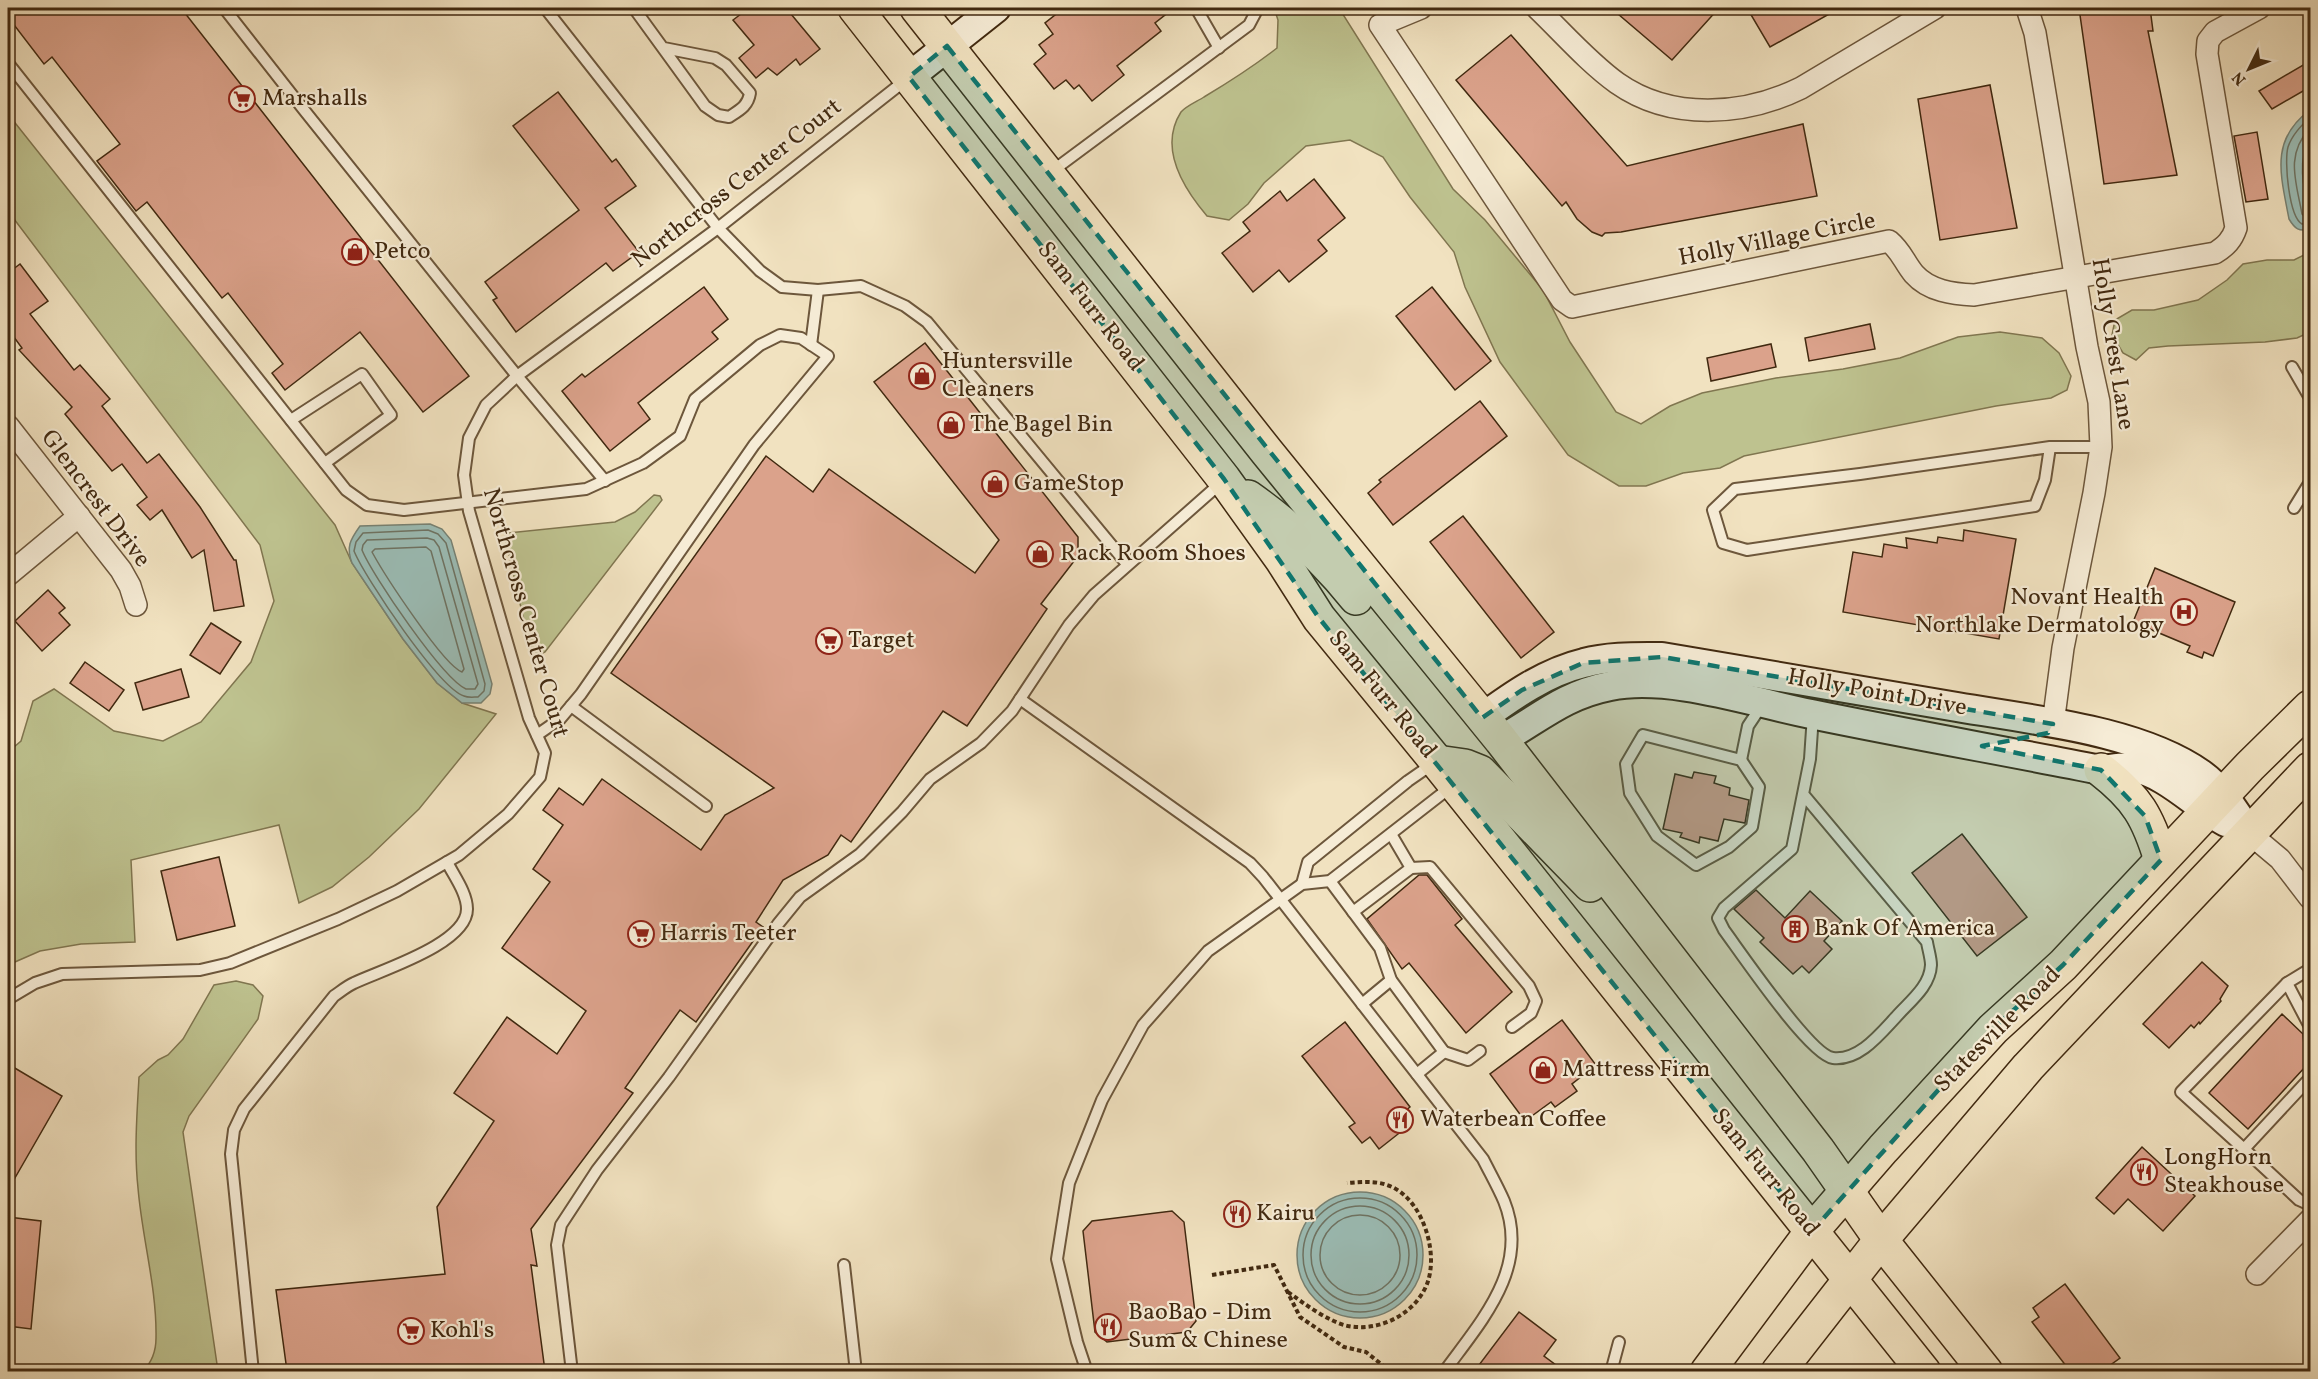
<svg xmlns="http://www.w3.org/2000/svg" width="2318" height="1379" viewBox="0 0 2318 1379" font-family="Vollkorn,serif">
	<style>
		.green { fill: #bec28f; stroke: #807650; stroke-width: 1.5 }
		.water { fill: #9bbdb6; stroke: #778274; stroke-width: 1.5 }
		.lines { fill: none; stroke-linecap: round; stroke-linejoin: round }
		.shore { stroke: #6e7363; stroke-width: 1.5 }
		.building { fill: #dba28b; stroke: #412910; stroke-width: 1.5 }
		.lane-casing { stroke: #6d573c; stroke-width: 14 }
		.street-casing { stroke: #6d573c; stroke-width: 24 }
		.secondary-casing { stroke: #412910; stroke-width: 32 }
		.primary-casing { stroke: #412910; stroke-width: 36 }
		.path { stroke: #412910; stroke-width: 4; stroke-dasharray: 4.5 3; stroke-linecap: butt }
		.lane { stroke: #f6ecd6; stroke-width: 10 }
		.street { stroke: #f6ecd6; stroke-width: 21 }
		.secondary { stroke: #f6ecd6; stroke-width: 28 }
		.primary { stroke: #f1e2c0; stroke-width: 33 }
		.marked { fill: #0f766e; fill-opacity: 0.2; stroke: #0f766e; stroke-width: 4.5; stroke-dasharray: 12 8; stroke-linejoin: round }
		.labels { text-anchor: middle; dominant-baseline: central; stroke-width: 4.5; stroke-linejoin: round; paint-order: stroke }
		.poi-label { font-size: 24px; fill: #412910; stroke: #f6ecd6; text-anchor: start }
		.street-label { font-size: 24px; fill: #412910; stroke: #f6ecd6 }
	</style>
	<rect width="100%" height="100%" fill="#f1e2c0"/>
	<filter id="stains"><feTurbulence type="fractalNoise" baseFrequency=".00333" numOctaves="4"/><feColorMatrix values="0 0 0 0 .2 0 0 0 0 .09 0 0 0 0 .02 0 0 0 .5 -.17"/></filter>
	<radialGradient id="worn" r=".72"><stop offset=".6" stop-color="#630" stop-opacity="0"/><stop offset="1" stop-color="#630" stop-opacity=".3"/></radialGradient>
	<g class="green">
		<path d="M1274 8H1339L1453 189 1485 220 1543 290 1570 342 1616 412 1641 424 1670 406 1702 393 1776 378 1843 369 1900 358 1958 337 2000 332 2042 338 2059 353 2071 376 2067 390 2051 398 1996 406 1744 456 1720 468 1683 473 1646 486H1619L1568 455 1500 362 1465 287 1454 252 1410 197 1383 157 1350 140 1306 146 1264 183 1248 204 1229 220 1207 216C1184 189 1158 148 1181 112 1186 106 1198 101 1204 97 1229 82 1254 66 1277 48L1278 20Z"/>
		<polygon points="8,114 335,525 352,563 403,639 437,683 462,703 496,714 419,809 369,857 332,887 299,903 279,825 131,860 135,942 81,944 40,951 8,965 8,752 21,741 33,701 54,689 114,731 163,741 201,722 251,662 274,601 260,545 8,211"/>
		<polygon points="2310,252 2310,332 2297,338 2265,342 2168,346 2149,348 2136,360 2123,353 2112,335 2115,320 2132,310 2154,310 2198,300 2227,280 2243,264 2267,260 2294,260"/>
		<polygon points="654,495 660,496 662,500 545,652 539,655 533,651 529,643 505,537 507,533 615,522 635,512"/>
		<path d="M236 981 253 985 263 996 258 1019 189 1116 183 1132 218 1371H143C151 1363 156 1351 156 1338 157 1288 142 1238 138 1188 134 1151 137 1114 139 1077L158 1060 168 1055 183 1039 214 985Z"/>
	</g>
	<g class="water">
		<path d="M2310 110V229C2299 232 2295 229 2289 219 2281 176 2269 140 2310 110Z"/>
		<path d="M430 524 442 529 451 540 492 684 490 694 481 703H462L437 683 403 639 352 563C346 547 350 540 360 526Z"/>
		<circle cx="1360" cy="1255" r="63"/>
	</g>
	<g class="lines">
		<g class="shore">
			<path d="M2310 117C2301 126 2292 135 2288 147 2284 161 2289 217 2302 224L2310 223"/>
			<path d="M2310 128C2285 155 2296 181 2302 214L2304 216H2310"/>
			<path d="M2310 141C2298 157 2302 188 2310 207"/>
			<path d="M428 530 438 534 446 543 485 684 484 691 478 697C474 697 468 698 464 696 439 688 365 578 354 551L356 542 363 533Z"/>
			<path d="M427 538 434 540 439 547 478 684 475 689C473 689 468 689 466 689 443 679 372 575 362 550L363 545 367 540Z"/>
			<path d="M426 547 431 551 464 669 462 672C443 665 384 574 372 552L375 549Z"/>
			<circle cx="1360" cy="1255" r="57"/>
			<circle cx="1360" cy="1255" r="49"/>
			<circle cx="1360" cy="1255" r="40"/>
		</g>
	</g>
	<g class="building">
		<polygon points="8,8 181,8 469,376 423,412 360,332 285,390 272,373 283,364 228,293 222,298 147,202 136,211 97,161 120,144 52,57 44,64 8,17"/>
		<polygon points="749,8 786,8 820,49 800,65 796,59 777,75 768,68 756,78 739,58 754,45 733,20"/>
		<polygon points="1064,8 1174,8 1155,23 1161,31 1117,66 1124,75 1092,101 1079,85 1074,89 1066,80 1054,89 1034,64 1046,54 1039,45 1053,34 1045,23"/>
		<polygon points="1611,8 1719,8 1672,60"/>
		<polygon points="1747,8 1840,8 1770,47"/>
		<polygon points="2079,8 2150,8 2153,31 2148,31 2177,175 2104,184"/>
		<polygon points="1511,35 1627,166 1803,124 1817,196 1621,232 1605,233 1602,236 1592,232 1577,219 1566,202 1562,206 1456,80"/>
		<polygon points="2310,61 2310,87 2272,109 2259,91"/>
		<polygon points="1990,85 2017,228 1940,240 1918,99"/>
		<polygon points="558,92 612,162 616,159 636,186 605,208 639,252 613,271 606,263 516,332 493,300 497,298 485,282 579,210 513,126"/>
		<polygon points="2257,132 2268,199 2246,202 2234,136"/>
		<polygon points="1314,179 1345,218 1318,240 1327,251 1289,282 1279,270 1253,292 1222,253 1250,231 1243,222 1280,191 1287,201"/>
		<polygon points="20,264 48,301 30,314 74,370 80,365 110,399 102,406 147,463 159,454 200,507 234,560 236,560 244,606 214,611 204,550 192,558 162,510 150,520 137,505 147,497 122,464 112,471 65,414 72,407 19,350 22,348 8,329 8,273"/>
		<polygon points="704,287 728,319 712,332 718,339 638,403 650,419 610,451 562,391 582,374 585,377"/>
		<polygon points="1432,287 1491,361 1455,390 1396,316"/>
		<polygon points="1870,324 1875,349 1809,361 1805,338"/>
		<polygon points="925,343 1078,537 1078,556 1041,604 1047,609 967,726 943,711 851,842 841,835 828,855 783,880 756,922 763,927 696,1022 680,1010 625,1088 633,1093 531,1229 537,1266 531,1265 545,1371 287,1371 276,1290 445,1274 437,1207 494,1121 454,1093 507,1017 557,1054 586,1011 502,948 550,882 533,869 563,825 543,810 559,788 583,805 602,779 701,850 725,815 774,788 611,673 766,456 813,492 829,469 975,573 999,540 874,382"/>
		<polygon points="1771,344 1776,367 1711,381 1707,358"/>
		<polygon points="1480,401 1507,436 1393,525 1368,493 1381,482 1379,480"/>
		<polygon points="1463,516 1554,632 1521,658 1430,542"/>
		<polygon points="1964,530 2016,539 1999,639 1843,612 1853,552 1882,557 1884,544 1907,548 1906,538 1937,543 1938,537 1963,541"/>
		<polygon points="2155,568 2235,602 2213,656 2204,652 2202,658 2187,652 2190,646 2133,622"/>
		<polygon points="48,590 65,608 59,613 70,625 42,651 15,621"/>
		<polygon points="211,623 241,642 220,674 190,655"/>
		<polygon points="85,662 124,690 109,711 70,683"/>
		<polygon points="181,669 189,697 143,710 135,683"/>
		<polygon points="1694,772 1716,776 1714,783 1730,788 1729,795 1749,800 1745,823 1724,819 1718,841 1700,837 1699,843 1680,837 1682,833 1663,829 1675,774 1692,778"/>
		<polygon points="1962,834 2027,917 1977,956 1912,873"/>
		<polygon points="219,857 235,926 177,940 161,871"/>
		<polygon points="1419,875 1427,875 1462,919 1455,925 1512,992 1466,1033 1409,963 1402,969 1367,919"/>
		<polygon points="1756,890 1785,918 1810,891 1842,921 1824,941 1832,949 1809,973 1802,966 1793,974 1760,942 1764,938 1734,909"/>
		<polygon points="2202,962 2228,986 2220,999 2221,1001 2200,1024 2199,1022 2194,1028 2191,1025 2169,1048 2143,1024"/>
		<polygon points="2282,1014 2303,1034 2306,1066 2248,1129 2209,1093"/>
		<polygon points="1562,1020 1596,1065 1572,1084 1577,1091 1555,1107 1551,1102 1525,1121 1490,1074"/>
		<polygon points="1345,1022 1410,1107 1403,1113 1412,1123 1379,1149 1370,1137 1362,1143 1349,1127 1355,1123 1302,1056"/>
		<polygon points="8,1064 62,1096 8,1190"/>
		<polygon points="2142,1147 2195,1196 2163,1231 2128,1199 2114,1214 2096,1198"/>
		<polygon points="1172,1211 1184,1222 1196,1321 1187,1332 1107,1342 1095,1332 1083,1231 1092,1221"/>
		<polygon points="8,1217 41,1221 31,1329 8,1326"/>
		<polygon points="2065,1284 2120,1358 2102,1371 2070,1371 2032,1322 2039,1317 2033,1308"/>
		<polygon points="1519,1312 1556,1340 1544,1356 1564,1371 1488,1371 1479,1365"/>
	</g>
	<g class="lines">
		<defs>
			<g id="lane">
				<polyline points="224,8 304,110 517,376 605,481"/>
				<polyline points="545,8 718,228 760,271 782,287 818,290 861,286 905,306 927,322 1127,564"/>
				<polyline points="1196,8 1219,48"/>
				<path d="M636 11 705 106 718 115 729 117C740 110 748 106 750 93L726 65 715 58 664 48"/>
				<polyline points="8,63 346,490 367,505 404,510 586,489 643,463 680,436 695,399 760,345 780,335 801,338 828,356 754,445 581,694 560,719 537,735"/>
				<polyline points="1051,172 1249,25 1258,8"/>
				<polyline points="811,345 818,290"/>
				<polyline points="2292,367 2310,398"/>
				<polyline points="291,420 362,374 391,415 325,463"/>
				<polyline points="2050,447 2045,480 2035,506 1747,550 1723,543 1713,510 1735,489 1860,474 2050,447 2101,447"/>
				<polyline points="2294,508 2310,482"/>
				<path d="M1020 699 1250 863 1263 877 1483 1159C1490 1173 1498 1187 1504 1201 1531 1268 1481 1321 1444 1372"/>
				<polyline points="571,706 706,806"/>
				<polygon points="1643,735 1741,760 1759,787 1752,827 1729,847 1696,865 1657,836 1630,793 1626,764"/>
				<polyline points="1741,760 1748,726 1762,705"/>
				<path d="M1803 794 1927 942C1928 949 1931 958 1931 965 1930 987 1909 1002 1896 1017 1880 1034 1859 1061 1833 1058 1810 1055 1741 953 1724 930L1718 918 1724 908 1792 849 1810 759 1813 715"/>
				<polyline points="1411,868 1430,867 1529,986 1536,1001 1531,1013 1512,1027"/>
				<polyline points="1330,881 1380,948 1391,980 1444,1052 1417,1074"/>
				<polyline points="1302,884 1308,862 1408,781 1434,763"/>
				<polyline points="1353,912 1411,868 1391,834"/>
				<polyline points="2310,969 2287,983 2310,1027"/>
				<polyline points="8,999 35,983 62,974 200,970 230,963 338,919 397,891 459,855 508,814 540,777 545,753 529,718 469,511 464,475 469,438 486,405 517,376 718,228 907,79"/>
				<polyline points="1362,1004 1391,980"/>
				<polyline points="1444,1052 1468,1060 1480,1051"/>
				<polyline points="2310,1078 2244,1149 2299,1200 2310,1205"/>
				<polyline points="2244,1149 2181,1092 2287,983"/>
				<polyline points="844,1265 856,1372"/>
				<path d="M253 1372 231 1154 234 1130 244 1109 334 996C340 992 347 986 354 983 381 970 467 944 467 909 467 893 454 876 447 862"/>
				<polyline points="572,1372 557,1245 561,1225 597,1170 669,1077 778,924 800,897 860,854 902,812 930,779 981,743 1012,711 1069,625 1094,595 1223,481"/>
				<polyline points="1087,1372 1077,1342 1057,1259 1069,1183 1102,1100 1143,1025 1208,951 1302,884 1330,881 1452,786"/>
				<polyline points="1611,1372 1619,1342"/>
			</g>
			<g id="street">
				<path d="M1421 8 1380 25 1562 300 1572 307 1889 241C1902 252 1904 262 1914 274 1929 291 1953 294 1974 295L2215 253C2226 246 2232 240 2236 228L2207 54 2208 41 2215 32 2259 8"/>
				<path d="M1537 8C1563 33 1588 62 1617 83 1671 121 1744 116 1801 88L1935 8"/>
				<polyline points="2027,8 2035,33 2087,347 2099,402 2101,447 2094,493 2063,648 2053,724"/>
				<polyline points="8,426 121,570 130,586 136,605"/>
				<polyline points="8,575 79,516"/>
				<polyline points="2249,833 2280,859 2310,898"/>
				<polyline points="2257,1274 2310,1220"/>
			</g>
			<g id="secondary">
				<polyline points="909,77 996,8"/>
				<path d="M1482 718C1512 696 1546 672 1584 663 1609 656 1637 657 1662 657 1761 673 1859 690 1957 707 2032 720 2139 730 2201 774 2222 789 2235 812 2249 833"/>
				<path d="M1501 740C1540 718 1564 695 1610 686 1670 674 1751 702 1811 714 1908 734 2005 751 2101 770 2112 769 2124 766 2134 768 2166 773 2197 807 2226 822"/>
			</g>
			<g id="primary">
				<polyline points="855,8 1224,479 1282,560 1319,618 1437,762 1924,1372"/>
				<polyline points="917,8 1267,452 1501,740 1818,1150 1881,1240 1986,1372"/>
				<path d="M1248 497C1289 526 1325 559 1356 598"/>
				<polyline points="1437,762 1465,766 1480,772 1590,885"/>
				<path d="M2101 770C2137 798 2148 817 2161 860"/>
				<polyline points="1707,1372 1812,1231 1883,1149 1993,1029 2063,965 2250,766 2310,707"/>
				<polyline points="1778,1372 1881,1240 2028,1067 2310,769"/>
			</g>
		</defs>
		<use href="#lane" class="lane-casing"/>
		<use href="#street" class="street-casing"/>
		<use href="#secondary" class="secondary-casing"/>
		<use href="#primary" class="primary-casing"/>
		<g class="path">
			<polyline points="1212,1275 1274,1265 1300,1317 1344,1347 1366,1352 1391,1372"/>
			<path d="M1288 1292C1303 1303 1329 1322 1348 1326 1380 1332 1415 1314 1427 1284 1439 1253 1423 1201 1392 1187 1377 1180 1362 1182 1347 1183"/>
		</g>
		<use href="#lane" class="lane"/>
		<use href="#street" class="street"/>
		<use href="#secondary" class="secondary"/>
		<use href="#primary" class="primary"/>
	</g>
	<path class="marked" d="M947 46 1482 718 1522 690 1583 663 1662 657 2053 724 2048 733 1982 746 2101 770 2145 816 2161 860 2063 965 1993 1029 1812 1231 1319 618 1224 479 909 77Z"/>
	<defs>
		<symbol id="supermarket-ring" viewBox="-11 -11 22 22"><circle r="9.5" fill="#f6ecd6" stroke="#8f2418" stroke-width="1.5"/><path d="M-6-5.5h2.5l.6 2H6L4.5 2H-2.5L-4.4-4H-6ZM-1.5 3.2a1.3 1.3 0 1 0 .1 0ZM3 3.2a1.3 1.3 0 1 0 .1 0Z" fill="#8f2418"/></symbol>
		<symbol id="shop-ring" viewBox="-11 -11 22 22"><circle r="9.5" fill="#f6ecd6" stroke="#8f2418" stroke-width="1.5"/><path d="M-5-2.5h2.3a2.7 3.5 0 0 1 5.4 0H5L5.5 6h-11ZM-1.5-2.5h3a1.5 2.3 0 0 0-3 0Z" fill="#8f2418"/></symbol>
		<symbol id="hospital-ring" viewBox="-11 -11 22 22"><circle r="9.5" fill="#f6ecd6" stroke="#8f2418" stroke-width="1.5"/><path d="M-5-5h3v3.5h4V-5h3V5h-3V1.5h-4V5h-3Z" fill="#8f2418"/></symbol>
		<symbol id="building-ring" viewBox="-11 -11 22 22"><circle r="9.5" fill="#f6ecd6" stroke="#8f2418" stroke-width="1.5"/><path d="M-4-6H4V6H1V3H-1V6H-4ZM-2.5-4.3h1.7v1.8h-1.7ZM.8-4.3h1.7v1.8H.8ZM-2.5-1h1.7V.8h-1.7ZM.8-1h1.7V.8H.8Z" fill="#8f2418"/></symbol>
		<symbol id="restaurant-ring" viewBox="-11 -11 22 22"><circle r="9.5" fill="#f6ecd6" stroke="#8f2418" stroke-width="1.5"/><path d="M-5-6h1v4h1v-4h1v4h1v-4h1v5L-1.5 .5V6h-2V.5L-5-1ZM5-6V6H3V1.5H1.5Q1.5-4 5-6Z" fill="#8f2418"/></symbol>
	</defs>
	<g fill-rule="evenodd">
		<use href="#supermarket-ring" x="227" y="84" width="30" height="30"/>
		<use href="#shop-ring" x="340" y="237" width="30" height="30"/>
		<use href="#shop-ring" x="907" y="361" width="30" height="30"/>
		<use href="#shop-ring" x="936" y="410" width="30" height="30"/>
		<use href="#shop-ring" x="980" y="469" width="30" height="30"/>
		<use href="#shop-ring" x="1025" y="539" width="30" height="30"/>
		<use href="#hospital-ring" x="2169" y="597" width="30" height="30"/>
		<use href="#supermarket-ring" x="814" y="626" width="30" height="30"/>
		<use href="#building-ring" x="1780" y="914" width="30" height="30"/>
		<use href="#supermarket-ring" x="626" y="919" width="30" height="30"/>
		<use href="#shop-ring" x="1528" y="1055" width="30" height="30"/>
		<use href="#restaurant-ring" x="1385" y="1105" width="30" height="30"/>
		<use href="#restaurant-ring" x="2129" y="1157" width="30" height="30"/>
		<use href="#restaurant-ring" x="1222" y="1199" width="30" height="30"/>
		<use href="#restaurant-ring" x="1093" y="1312" width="30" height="30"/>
		<use href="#supermarket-ring" x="396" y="1316" width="30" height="30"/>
	</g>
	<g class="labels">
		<g class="poi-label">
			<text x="262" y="99">Marshalls</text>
			<text x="374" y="252">Petco</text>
			<text x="942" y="362">Huntersville<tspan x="942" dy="28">Cleaners</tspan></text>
			<text x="970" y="425">The Bagel Bin</text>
			<text x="1014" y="484">GameStop</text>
			<text x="1060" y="554">Rack Room Shoes</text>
			<text x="2164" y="598" text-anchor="end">Novant Health<tspan x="2164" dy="28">Northlake Dermatology</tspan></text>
			<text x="848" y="641">Target</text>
			<text x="1814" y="929">Bank Of America</text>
			<text x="660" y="934">Harris Teeter</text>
			<text x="1562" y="1070">Mattress Firm</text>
			<text x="1420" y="1120">Waterbean Coffee</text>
			<text x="2164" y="1158">LongHorn<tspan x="2164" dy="28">Steakhouse</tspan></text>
			<text x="1256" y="1214">Kairu</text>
			<text x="1128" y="1313">BaoBao - Dim<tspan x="1128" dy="28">Sum &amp; Chinese</tspan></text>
			<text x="430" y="1331">Kohl's</text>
		</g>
		<g class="street-label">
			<text transform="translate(737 184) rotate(-38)">Northcross Center Court</text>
			<text transform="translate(1777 240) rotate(-11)">Holly Village Circle</text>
			<text transform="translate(1090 307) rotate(52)">Sam Furr Road</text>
			<text transform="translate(2112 344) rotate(81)">Holly Crest Lane</text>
			<text transform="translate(95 499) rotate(53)">Glencrest Drive</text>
			<text transform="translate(525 613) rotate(74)">Northcross Center Court</text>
			<text transform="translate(1877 693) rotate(10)">Holly Point Drive</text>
			<text transform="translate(1382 695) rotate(51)">Sam Furr Road</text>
			<text transform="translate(1998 1030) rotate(-45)">Statesville Road</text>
			<text transform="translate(1765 1173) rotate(51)">Sam Furr Road</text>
		</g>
	</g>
	<rect width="2318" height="1379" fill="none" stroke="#f1e2c0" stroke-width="30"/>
	<rect x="9" y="9" width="2300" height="1361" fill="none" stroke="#412910" stroke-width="3"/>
	<rect x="15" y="15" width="2288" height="1349" fill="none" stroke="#412910" stroke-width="1.5"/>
	<g transform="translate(2249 69) rotate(227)" stroke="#f6ecd6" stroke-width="4.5" paint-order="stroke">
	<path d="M0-4.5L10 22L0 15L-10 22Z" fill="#412910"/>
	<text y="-9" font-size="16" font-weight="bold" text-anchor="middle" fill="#412910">N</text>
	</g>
	<rect width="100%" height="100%" filter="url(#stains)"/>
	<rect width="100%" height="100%" fill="url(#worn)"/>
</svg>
